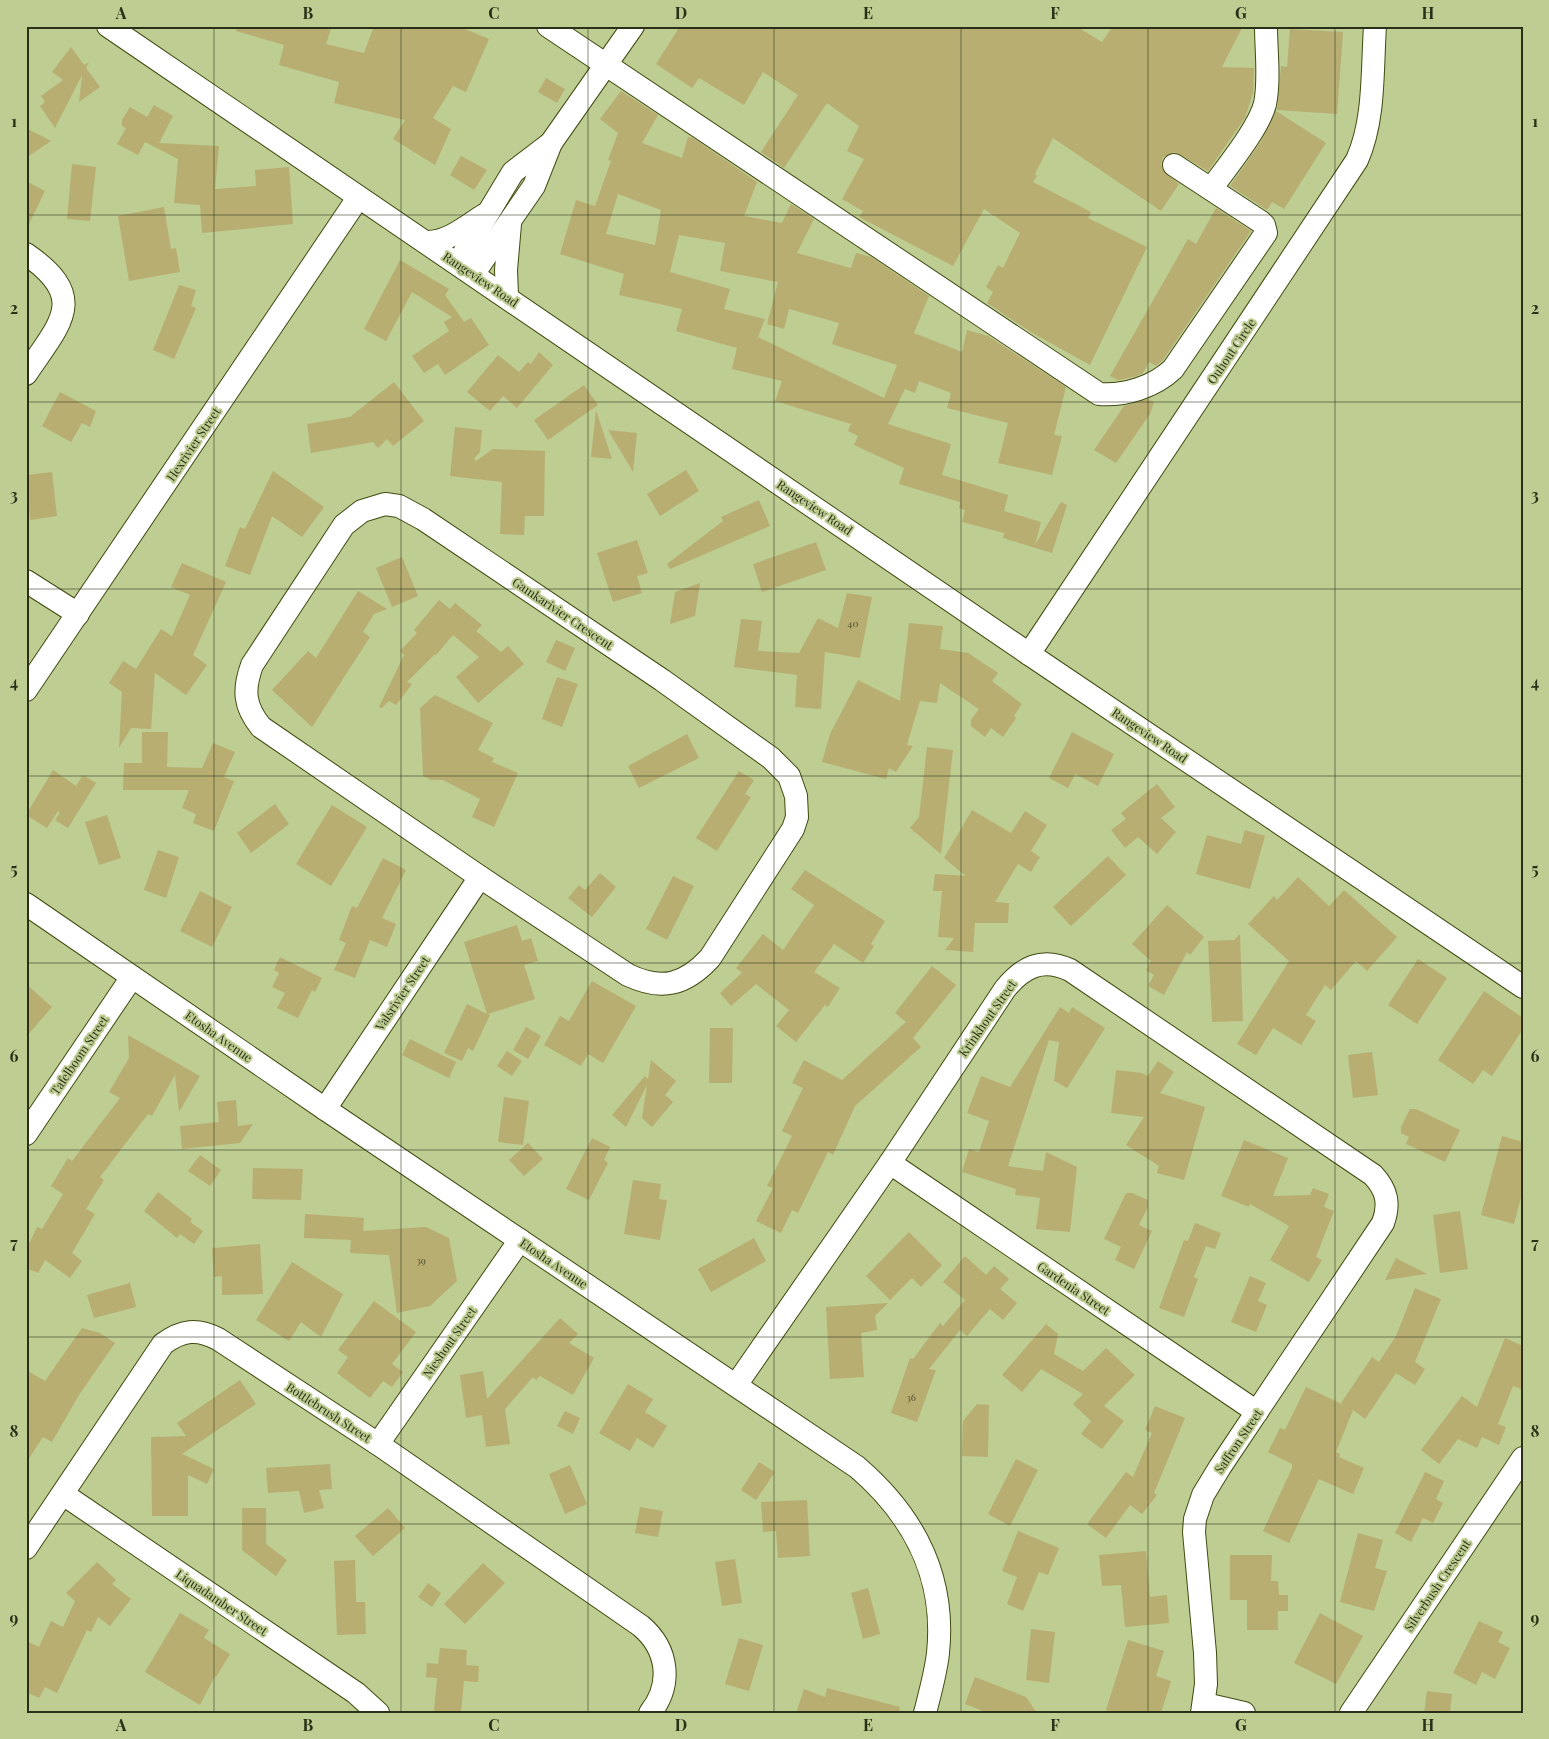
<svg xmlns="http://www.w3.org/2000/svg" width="1549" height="1739" viewBox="0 0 1549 1739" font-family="'Playfair Display',serif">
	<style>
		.building { fill: #b8ae72; fill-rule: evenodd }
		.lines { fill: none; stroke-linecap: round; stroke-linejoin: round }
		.minor-casing { stroke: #404b11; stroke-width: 24 }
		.minor { stroke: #fff; stroke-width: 22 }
		.grid { fill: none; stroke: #2a3018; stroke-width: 1; stroke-opacity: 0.55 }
		.labels { text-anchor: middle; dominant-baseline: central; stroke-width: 4; stroke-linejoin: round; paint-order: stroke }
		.number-label { font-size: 10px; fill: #4e502e }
		.street-label { font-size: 12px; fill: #2a3018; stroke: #becd92 }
		.neatline { fill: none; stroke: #2a3018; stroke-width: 2 }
		.grid-label { font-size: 16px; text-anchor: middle; font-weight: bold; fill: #2a3018 }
	</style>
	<rect width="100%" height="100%" fill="#becd92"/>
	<g class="building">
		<polygon points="237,26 332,26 326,44 364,53 374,26 458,26 489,39 466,92 453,86 433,118 451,129 435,165 393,139 405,120 334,103 339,82 279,65 284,45 236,31"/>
		<polygon points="680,26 1076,26 1102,42 1113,26 1243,26 1222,67 1254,68 1253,93 1245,118 1208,171 1175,152 1163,157 1161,164 1163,171 1179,184 1161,211 1053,138 1035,174 1037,176 1033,182 1091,212 1088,218 1147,247 1090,365 1029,331 987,303 993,292 986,287 998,265 1003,268 1020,233 984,209 953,266 859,217 863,211 842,199 864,159 847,151 859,126 827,103 784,168 761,152 798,95 763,72 744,105 699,78 692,88 656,64"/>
		<polygon points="1290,29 1343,32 1337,114 1277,110 1281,66 1287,67"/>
		<polygon points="71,47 84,65 89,62 86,68 100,87 79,102 82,75 55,128 40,106 45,102 41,96 63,80 52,72"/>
		<polygon points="546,78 565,89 557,103 538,92"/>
		<path d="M621 91 658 115 642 143 682 158 688 137 693 138 757 182 744 216 782 223 791 204 814 219 797 253 851 268 856 253 871 257 929 296 914 333 962 352 967 330 988 336 1066 387 1054 435 1062 436 1052 475 998 463 1008 423 947 408 951 393 919 381 915 393 905 389 888 424 951 444 942 475 1008 495 1004 511 1041 522 1035 545 1061 502 1067 505 1052 553 1003 538 1004 533 962 522 965 510 959 508 960 502 899 484 904 468 854 445 858 436 848 431 851 424 775 401 782 381 732 369 737 348 676 331 682 309 619 295 624 274 560 254 576 200 595 206 611 161 608 160 618 133 600 119ZM618 194 661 210 655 245 606 234ZM679 235 725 243 720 271 778 282 767 324 784 329 789 309 839 323 832 344 897 365 884 398 758 337 765 319 724 309 730 289 670 272Z"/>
		<polygon points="154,105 173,116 159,143 219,146 215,189 256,186 255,170 289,167 293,224 202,233 200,205 174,203 178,159 145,142 138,155 117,144 126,128 122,126 122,120 130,107 147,117"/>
		<polygon points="1276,111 1326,143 1284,209 1272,202 1267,210 1230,186 1260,143"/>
		<polygon points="26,128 51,141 26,158"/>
		<polygon points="461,156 487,170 474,190 450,175"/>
		<polygon points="72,164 96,167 90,221 67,219"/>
		<polygon points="26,181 45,191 26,230"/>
		<polygon points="164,207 171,249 176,248 180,272 129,281 118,216"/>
		<polygon points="1216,208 1251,231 1163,360 1156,366 1149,362 1143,373 1134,377 1118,380 1110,376 1188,239 1196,244"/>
		<polygon points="400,260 449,289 445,295 464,322 471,318 489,345 445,375 438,364 424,373 412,356 449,331 444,322 452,317 412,292 386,341 364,329"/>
		<polygon points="179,285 196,290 191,306 196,308 174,359 153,350"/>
		<polygon points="539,352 553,365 517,408 503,396 490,411 467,392 498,355 519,372 528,362 531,364"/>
		<polygon points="394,382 424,421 393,446 387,439 378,448 373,442 311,453 307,424 350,417"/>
		<polygon points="584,385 598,405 548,440 534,420"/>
		<polygon points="60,392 96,411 90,427 82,423 71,442 42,426"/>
		<polygon points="1148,399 1154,402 1150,414 1116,463 1094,450 1124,406"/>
		<polygon points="596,410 612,459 591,457"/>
		<polygon points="455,427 482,430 480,452 474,459 476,461 493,449 545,451 544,516 525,516 524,535 500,534 502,482 450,476"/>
		<polygon points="608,430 637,433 633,472"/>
		<polygon points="686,470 699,491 660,516 647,494"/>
		<polygon points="273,471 324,507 302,537 272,516 250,575 225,566 240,527 245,529"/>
		<polygon points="52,472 57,516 30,520 26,475"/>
		<polygon points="759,500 770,526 670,569 667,564 723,521 721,517"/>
		<polygon points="637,540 648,573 637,576 642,593 613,602 597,553"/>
		<polygon points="816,542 826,570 762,592 753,564"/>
		<polygon points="402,557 418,596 392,607 376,568"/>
		<polygon points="182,563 226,582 193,655 207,665 186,695 155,673 151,729 131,728 119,748 122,692 109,683 123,661 136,669 161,629 172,636 190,595 171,587"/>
		<polygon points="700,583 695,616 670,624 675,592"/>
		<polygon points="358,591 387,609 374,614 363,632 370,637 312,727 272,690 308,651 316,658"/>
		<polygon points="847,593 872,597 860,658 825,652 821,709 795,707 797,675 734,667 741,619 762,621 758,651 799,653 818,618 838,628"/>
		<polygon points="439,600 450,609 455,603 482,625 476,631 501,652 508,646 524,664 478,703 456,677 479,657 453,635 436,655 435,654 407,682 412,684 396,705 389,701 382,708 379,707 404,655 400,651 417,633 414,630"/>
		<polygon points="909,623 943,626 940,649 968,653 998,673 992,681 1022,704 1014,716 1016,718 1003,737 991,728 985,737 971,726 971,720 979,709 940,683 937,703 920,701 907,745 913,746 896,772 889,768 886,779 822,762 830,734 858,680 900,701"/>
		<polygon points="556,640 575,648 565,671 546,662"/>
		<polygon points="557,677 578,684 562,727 542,719"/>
		<polygon points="435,695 493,723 478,750 494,758 492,762 518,773 494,827 472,817 480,799 443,780 431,780 423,776 420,708"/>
		<polygon points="142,732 168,732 167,767 202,768 213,743 235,752 224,777 234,781 214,831 193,823 196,814 182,808 189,790 123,790 124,763 142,763"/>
		<polygon points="1072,732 1114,754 1098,786 1075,774 1068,788 1049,778"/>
		<polygon points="687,734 699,758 639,788 628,766"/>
		<polygon points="927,747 953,750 941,854 910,828 919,817"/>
		<polygon points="53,770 76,786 83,775 96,783 68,828 55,820 60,813 58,811 47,828 26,815"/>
		<polygon points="739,771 754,780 745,794 751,797 717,851 696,838"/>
		<polygon points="1157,784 1175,807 1161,818 1176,832 1157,854 1138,837 1125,848 1111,830 1126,819 1121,813"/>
		<polygon points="275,804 289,824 251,853 237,833"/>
		<polygon points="332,805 367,827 331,886 296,864"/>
		<polygon points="972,810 1011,833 1025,811 1047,825 1031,851 1040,857 1031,872 1018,864 995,902 1009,903 1008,923 975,923 973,952 945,950 954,938 938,937 942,891 933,891 935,874 966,876 944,858"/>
		<polygon points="107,815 121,858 99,865 85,822"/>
		<polygon points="1245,830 1265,836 1250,889 1196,874 1207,835 1241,844"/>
		<polygon points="158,850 179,857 166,898 144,890"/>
		<polygon points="1108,856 1126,875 1071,926 1053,907"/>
		<polygon points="383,858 406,870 382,918 396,924 387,947 370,940 355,978 334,970 346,943 339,940 352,906 357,908"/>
		<polygon points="805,870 885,921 871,944 874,946 863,963 834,944 814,972 840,988 828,1007 825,1005 796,1042 776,1026 789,1010 756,984 731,1006 720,993 742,973 736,968 763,934 783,950 814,905 791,889"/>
		<polygon points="600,873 616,887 592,917 568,898 579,885 585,890"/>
		<polygon points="673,876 694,886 667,940 646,929"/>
		<polygon points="1298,877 1329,906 1344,890 1397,937 1367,971 1356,961 1331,990 1325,985 1306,1015 1316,1021 1301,1045 1273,1028 1256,1055 1237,1044 1289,961 1248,924 1274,896 1277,900"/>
		<polygon points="200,891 232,907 212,947 180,931"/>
		<polygon points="1167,905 1204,937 1190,955 1187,952 1164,995 1148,986 1154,975 1146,970 1151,961 1132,944"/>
		<polygon points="517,925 522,941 531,938 538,961 524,965 535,999 488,1014 490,1015 473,1051 468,1048 462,1061 444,1053 467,1004 487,1014 464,942"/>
		<polygon points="1240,934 1243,1021 1212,1022 1208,941 1234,940"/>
		<polygon points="280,957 322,978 315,992 312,990 298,1018 277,1008 285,993 272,987 279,973 274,970"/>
		<polygon points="1418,959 1447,978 1417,1024 1388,1005"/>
		<polygon points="932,966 956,985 913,1038 921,1047 855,1106 833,1155 828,1152 798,1213 792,1210 781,1233 756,1221 773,1188 767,1186 792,1136 782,1131 803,1088 792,1083 804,1060 842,1080 906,1022 895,1013"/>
		<polygon points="592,981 636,1006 603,1063 588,1054 581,1066 544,1045 560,1016 569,1021"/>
		<polygon points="26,984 52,1007 26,1037"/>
		<polygon points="1484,991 1523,1018 1523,1029 1492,1076 1483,1070 1473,1084 1438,1060"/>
		<polygon points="1060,1007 1069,1013 1072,1007 1105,1028 1067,1088 1054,1081 1059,1042 1049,1040 1008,1166 1043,1171 1046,1152 1077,1167 1070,1232 1036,1229 1040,1198 1015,1195 1016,1189 962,1172 969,1149 979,1152 989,1121 967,1113 981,1076 1010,1087"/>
		<polygon points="526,1027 541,1036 528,1059 513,1050"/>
		<polygon points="710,1028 733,1028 732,1083 709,1083"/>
		<polygon points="128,1035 200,1076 179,1112 175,1075 152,1116 148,1114 100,1177 104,1180 86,1209 95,1214 72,1253 82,1261 70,1278 45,1260 38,1273 26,1268 26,1250 37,1227 42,1229 63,1194 51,1186 68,1158 72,1161 120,1098 109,1092 129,1058"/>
		<polygon points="410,1039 456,1062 449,1078 402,1055"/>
		<polygon points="507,1051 522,1061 512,1076 497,1066"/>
		<polygon points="1372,1052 1378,1095 1353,1098 1348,1055"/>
		<polygon points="651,1060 676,1081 665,1095 673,1102 652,1127 642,1118 647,1085 626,1127 612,1115 645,1076 648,1079"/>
		<polygon points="1158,1061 1174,1072 1160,1093 1205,1107 1184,1180 1157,1173 1159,1166 1126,1145 1144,1117 1111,1113 1116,1070 1142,1073 1148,1076"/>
		<polygon points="504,1097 529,1101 523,1145 498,1142"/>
		<polygon points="236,1100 238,1126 253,1124 240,1143 182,1149 180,1126 219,1122 217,1102"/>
		<polygon points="1410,1109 1416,1109 1460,1130 1445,1162 1406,1144 1409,1137 1401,1133 1401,1127"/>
		<polygon points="1502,1136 1523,1142 1523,1190 1514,1224 1481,1215"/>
		<polygon points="592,1138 610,1147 604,1160 608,1163 589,1200 566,1189"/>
		<polygon points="1244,1140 1288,1158 1273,1196 1310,1195 1313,1188 1329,1194 1324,1207 1334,1211 1316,1257 1322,1260 1309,1282 1270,1260 1289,1226 1250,1204 1249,1207 1221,1196"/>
		<polygon points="528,1143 543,1159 524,1176 509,1160"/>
		<polygon points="200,1155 221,1170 210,1186 188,1171"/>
		<polygon points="253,1168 303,1169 301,1200 252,1199"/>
		<polygon points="633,1180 661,1184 659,1199 667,1200 660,1240 624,1234"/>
		<polygon points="158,1192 192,1219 190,1222 203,1231 194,1244 180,1234 177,1238 144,1211"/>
		<polygon points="1126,1193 1132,1193 1148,1200 1148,1207 1139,1225 1152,1231 1134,1269 1115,1260 1121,1247 1104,1239"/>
		<polygon points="1460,1211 1468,1269 1440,1273 1433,1215"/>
		<polygon points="305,1214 364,1218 363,1231 426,1227 449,1238 457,1281 430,1306 397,1313 389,1255 350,1253 351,1240 304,1238"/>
		<polygon points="1195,1223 1221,1233 1215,1249 1206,1246 1194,1277 1198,1279 1184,1317 1159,1308 1184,1240 1188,1241"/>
		<polygon points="909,1232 942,1265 921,1287 912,1278 890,1300 866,1276"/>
		<polygon points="754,1238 766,1261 711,1292 698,1269"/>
		<polygon points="260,1244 263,1294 222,1295 222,1276 214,1277 212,1248"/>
		<polygon points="965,1256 986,1275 994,1266 1009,1279 1000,1289 1017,1303 1003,1320 990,1309 967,1336 960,1330 929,1369 936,1370 917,1422 891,1413 910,1358 913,1359 940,1323 943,1326 965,1300 943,1282"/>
		<polygon points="1396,1258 1427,1274 1385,1280"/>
		<polygon points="292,1262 343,1294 321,1337 301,1322 289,1341 256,1320"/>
		<polygon points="1250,1276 1266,1283 1258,1301 1267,1305 1256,1332 1231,1322"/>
		<polygon points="130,1283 136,1307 94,1318 87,1295"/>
		<polygon points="1415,1288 1441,1299 1415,1362 1425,1369 1415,1385 1396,1373 1365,1419 1353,1410 1336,1452 1340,1454 1339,1457 1364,1468 1353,1494 1319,1479 1289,1543 1263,1531 1292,1468 1292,1464 1268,1452 1280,1428 1285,1430 1306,1387 1346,1406 1341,1403 1372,1357 1379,1362 1396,1336"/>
		<polygon points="374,1301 416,1332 392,1364 403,1372 392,1387 383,1381 370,1398 337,1373 348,1357 338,1350"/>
		<polygon points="888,1303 875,1316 877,1330 861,1333 864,1377 830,1379 826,1307"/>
		<polygon points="560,1318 578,1334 569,1343 594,1358 573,1395 540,1376 536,1380 533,1377 505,1409 510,1444 486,1447 482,1415 466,1418 460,1375 483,1371 487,1399"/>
		<polygon points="1046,1324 1058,1334 1054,1354 1083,1371 1106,1348 1135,1375 1104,1406 1124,1421 1102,1449 1081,1434 1091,1421 1073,1404 1083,1394 1041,1369 1022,1392 1002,1375"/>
		<polygon points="82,1328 100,1333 115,1343 79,1395 52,1442 43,1437 26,1463 26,1370 45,1381"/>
		<polygon points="1505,1338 1523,1346 1523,1390 1513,1386 1498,1424 1506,1427 1499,1445 1482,1437 1477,1448 1458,1439 1439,1464 1421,1450 1462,1396 1477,1407"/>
		<polygon points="240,1380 256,1404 182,1454 214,1469 207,1484 188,1475 188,1516 152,1516 151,1437 186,1436 177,1423"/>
		<polygon points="628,1384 653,1399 645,1412 667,1426 653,1448 637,1438 630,1451 599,1433"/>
		<polygon points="977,1404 989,1405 988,1457 962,1456 963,1421"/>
		<polygon points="1155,1406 1185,1418 1154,1493 1157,1495 1142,1514 1130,1505 1106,1538 1087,1524 1126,1472 1133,1477 1152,1433 1145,1430"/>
		<polygon points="565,1411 580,1418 573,1434 557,1426"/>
		<polygon points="1016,1459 1038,1470 1010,1526 988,1514"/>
		<polygon points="759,1462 775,1472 756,1500 741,1490"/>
		<polygon points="330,1464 332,1489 319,1490 324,1508 304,1513 299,1491 268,1493 266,1468"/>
		<polygon points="570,1465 587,1504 565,1514 549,1474"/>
		<polygon points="1425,1472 1444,1481 1436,1499 1443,1503 1433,1523 1423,1518 1411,1542 1395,1533"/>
		<polygon points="807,1500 810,1556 778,1558 776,1531 763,1532 761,1502"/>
		<polygon points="640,1507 663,1511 658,1537 635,1533"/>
		<polygon points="242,1508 266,1508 266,1544 287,1560 276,1576 242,1550"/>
		<polygon points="388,1508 405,1528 373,1556 355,1536"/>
		<polygon points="1018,1531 1059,1548 1048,1575 1039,1572 1023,1611 1007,1604 1017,1577 1002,1571"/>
		<polygon points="1358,1533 1383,1540 1375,1568 1387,1571 1374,1611 1340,1602"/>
		<polygon points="1146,1551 1150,1597 1167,1595 1169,1623 1125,1627 1121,1585 1102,1586 1099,1555"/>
		<polygon points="1230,1555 1272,1555 1271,1581 1278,1581 1279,1595 1288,1595 1288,1611 1278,1611 1278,1630 1247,1630 1247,1600 1230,1600"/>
		<polygon points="735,1559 742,1603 722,1606 715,1562"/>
		<polygon points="355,1560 356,1602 365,1602 366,1634 337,1635 334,1561"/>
		<polygon points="97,1562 116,1580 112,1584 131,1599 110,1626 98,1617 91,1632 87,1630 57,1693 45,1687 39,1698 26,1692 26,1641 39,1647 51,1621 63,1627 75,1601 66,1593"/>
		<polygon points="483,1563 505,1583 465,1624 444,1604"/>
		<polygon points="428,1583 441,1593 432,1607 418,1597"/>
		<polygon points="868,1588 880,1634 863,1639 851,1593"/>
		<polygon points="180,1613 209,1630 204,1638 230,1654 216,1677 215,1676 200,1705 145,1672"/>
		<polygon points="1320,1613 1363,1636 1336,1684 1294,1663"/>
		<polygon points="1479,1621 1503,1632 1498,1642 1510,1648 1495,1679 1482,1672 1476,1685 1453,1673"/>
		<polygon points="1031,1629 1055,1632 1049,1683 1026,1680"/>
		<polygon points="739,1638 763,1645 749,1691 725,1684"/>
		<polygon points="1128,1640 1164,1651 1156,1676 1171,1681 1161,1713 1115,1713 1106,1710"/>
		<polygon points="440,1648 467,1650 466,1665 479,1666 478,1682 464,1681 461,1713 434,1711 437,1678 426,1677 427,1663 438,1664"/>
		<polygon points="975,1677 1026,1697 1037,1713 988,1713 965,1704"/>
		<polygon points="827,1688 900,1707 899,1713 796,1713 804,1689 825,1697"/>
		<polygon points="1427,1691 1452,1694 1450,1713 1424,1713"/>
	</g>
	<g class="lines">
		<defs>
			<g id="minor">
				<polyline points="108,26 1029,654 1523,987"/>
				<path d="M548 26 1099 394C1125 396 1154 387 1173 369L1266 233 1264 225 1261 222 1174 165"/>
				<path d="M1211 189C1226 168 1259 128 1265 104 1270 79 1266 51 1266 26"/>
				<path d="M426 242C447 243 467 226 484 215"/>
				<path d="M26 254C90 298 60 323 26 374"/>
				<polyline points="458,263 513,172 551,143"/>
				<polyline points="474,273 534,186 551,143 633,26"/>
				<polyline points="507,296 506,270 510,224"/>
				<path d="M385 504 399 506 423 519 662 680 771 758 789 776 796 796 797 817 793 829 710 958C685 985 662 991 628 975L480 877 261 727C244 706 243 690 252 665L344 525 362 511Z"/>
				<polyline points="26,581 78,614"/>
				<path d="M1029 654 1357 160C1375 120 1372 70 1375 26"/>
				<polyline points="26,690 358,198"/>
				<path d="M26 904 325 1109 857 1467C914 1516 946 1576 938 1653 936 1672 930 1693 925 1713"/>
				<polyline points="325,1109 480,877"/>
				<polyline points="26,1134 132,977"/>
				<polyline points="890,1163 1257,1412"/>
				<path d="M736 1385 890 1163 1005 989C1023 967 1042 957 1070 970L1373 1175C1387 1190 1390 1204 1383 1223L1220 1467 1203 1495 1195 1519 1194 1532 1205 1653 1206 1684 1202 1713"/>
				<polyline points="378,1444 520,1240"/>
				<polyline points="63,1494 356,1693 378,1713"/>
				<path d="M26 1548 163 1344C182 1330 197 1328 218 1339L378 1444 641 1626C668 1649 673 1684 650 1713"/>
				<polyline points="1205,1704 1244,1713"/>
				<polyline points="1351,1713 1523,1458"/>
			</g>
		</defs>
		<use href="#minor" class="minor-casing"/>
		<use href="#minor" class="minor"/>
	</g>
	<path class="grid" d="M214 26V1713M401 26V1713M588 26V1713M774 26V1713M961 26V1713M1148 26V1713M1335 26V1713M26 215H1523M26 402H1523M26 589H1523M26 776H1523M26 963H1523M26 1150H1523M26 1337H1523M26 1524H1523"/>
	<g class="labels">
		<g class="number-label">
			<text x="853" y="623">40</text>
			<text x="421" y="1260">39</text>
			<text x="911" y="1397">36</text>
		</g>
		<g class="street-label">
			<text transform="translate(481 279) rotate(34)">Rangeview Road</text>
			<text transform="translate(1231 351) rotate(-56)">Ouhout Circle</text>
			<text transform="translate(193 444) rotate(-56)">Hexrivier Street</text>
			<text transform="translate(815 507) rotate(34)">Rangeview Road</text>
			<text transform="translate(563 613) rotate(34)">Gamkarivier Crescent</text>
			<text transform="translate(1150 735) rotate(34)">Rangeview Road</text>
			<text transform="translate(402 993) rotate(-56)">Valsrivier Street</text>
			<text transform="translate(987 1018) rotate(-55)">Krinkhout Street</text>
			<text transform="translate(219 1036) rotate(35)">Etosha Avenue</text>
			<text transform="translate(79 1055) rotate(-56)">Tafelboom Street</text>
			<text transform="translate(554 1263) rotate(34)">Etosha Avenue</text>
			<text transform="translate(1074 1288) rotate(34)">Gardenia Street</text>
			<text transform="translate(449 1342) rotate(-55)">Nieshout Street</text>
			<text transform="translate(329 1412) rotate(33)">Bottlebrush Street</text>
			<text transform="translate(1238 1441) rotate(-56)">Saffron Street</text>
			<text transform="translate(1437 1585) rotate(-56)">Silverbush Crescent</text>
			<text transform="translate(222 1602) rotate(34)">Liquadamber Street</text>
		</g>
	</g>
	<rect width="1549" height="1739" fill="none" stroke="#becd92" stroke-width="55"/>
	<rect x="28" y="28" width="1494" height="1684" class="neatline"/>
	<g class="grid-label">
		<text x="121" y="19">A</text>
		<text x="308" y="19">B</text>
		<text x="494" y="19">C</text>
		<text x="681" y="19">D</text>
		<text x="868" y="19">E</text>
		<text x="1055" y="19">F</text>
		<text x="1241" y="19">G</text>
		<text x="1428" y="19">H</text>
		<text x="14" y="127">1</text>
		<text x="1535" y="127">1</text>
		<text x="14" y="314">2</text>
		<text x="1535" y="314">2</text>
		<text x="14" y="501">3</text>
		<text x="1535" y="501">3</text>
		<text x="14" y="688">4</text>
		<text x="1535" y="688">4</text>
		<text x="14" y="875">5</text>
		<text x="1535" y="875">5</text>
		<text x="14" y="1062">6</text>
		<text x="1535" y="1062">6</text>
		<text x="14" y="1249">7</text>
		<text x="1535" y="1249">7</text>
		<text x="14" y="1437">8</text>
		<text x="1535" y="1437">8</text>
		<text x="14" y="1624">9</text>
		<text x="1535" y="1624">9</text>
		<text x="121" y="1731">A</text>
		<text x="308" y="1731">B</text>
		<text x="494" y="1731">C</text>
		<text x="681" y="1731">D</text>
		<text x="868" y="1731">E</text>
		<text x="1055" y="1731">F</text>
		<text x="1241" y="1731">G</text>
		<text x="1428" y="1731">H</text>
	</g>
</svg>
